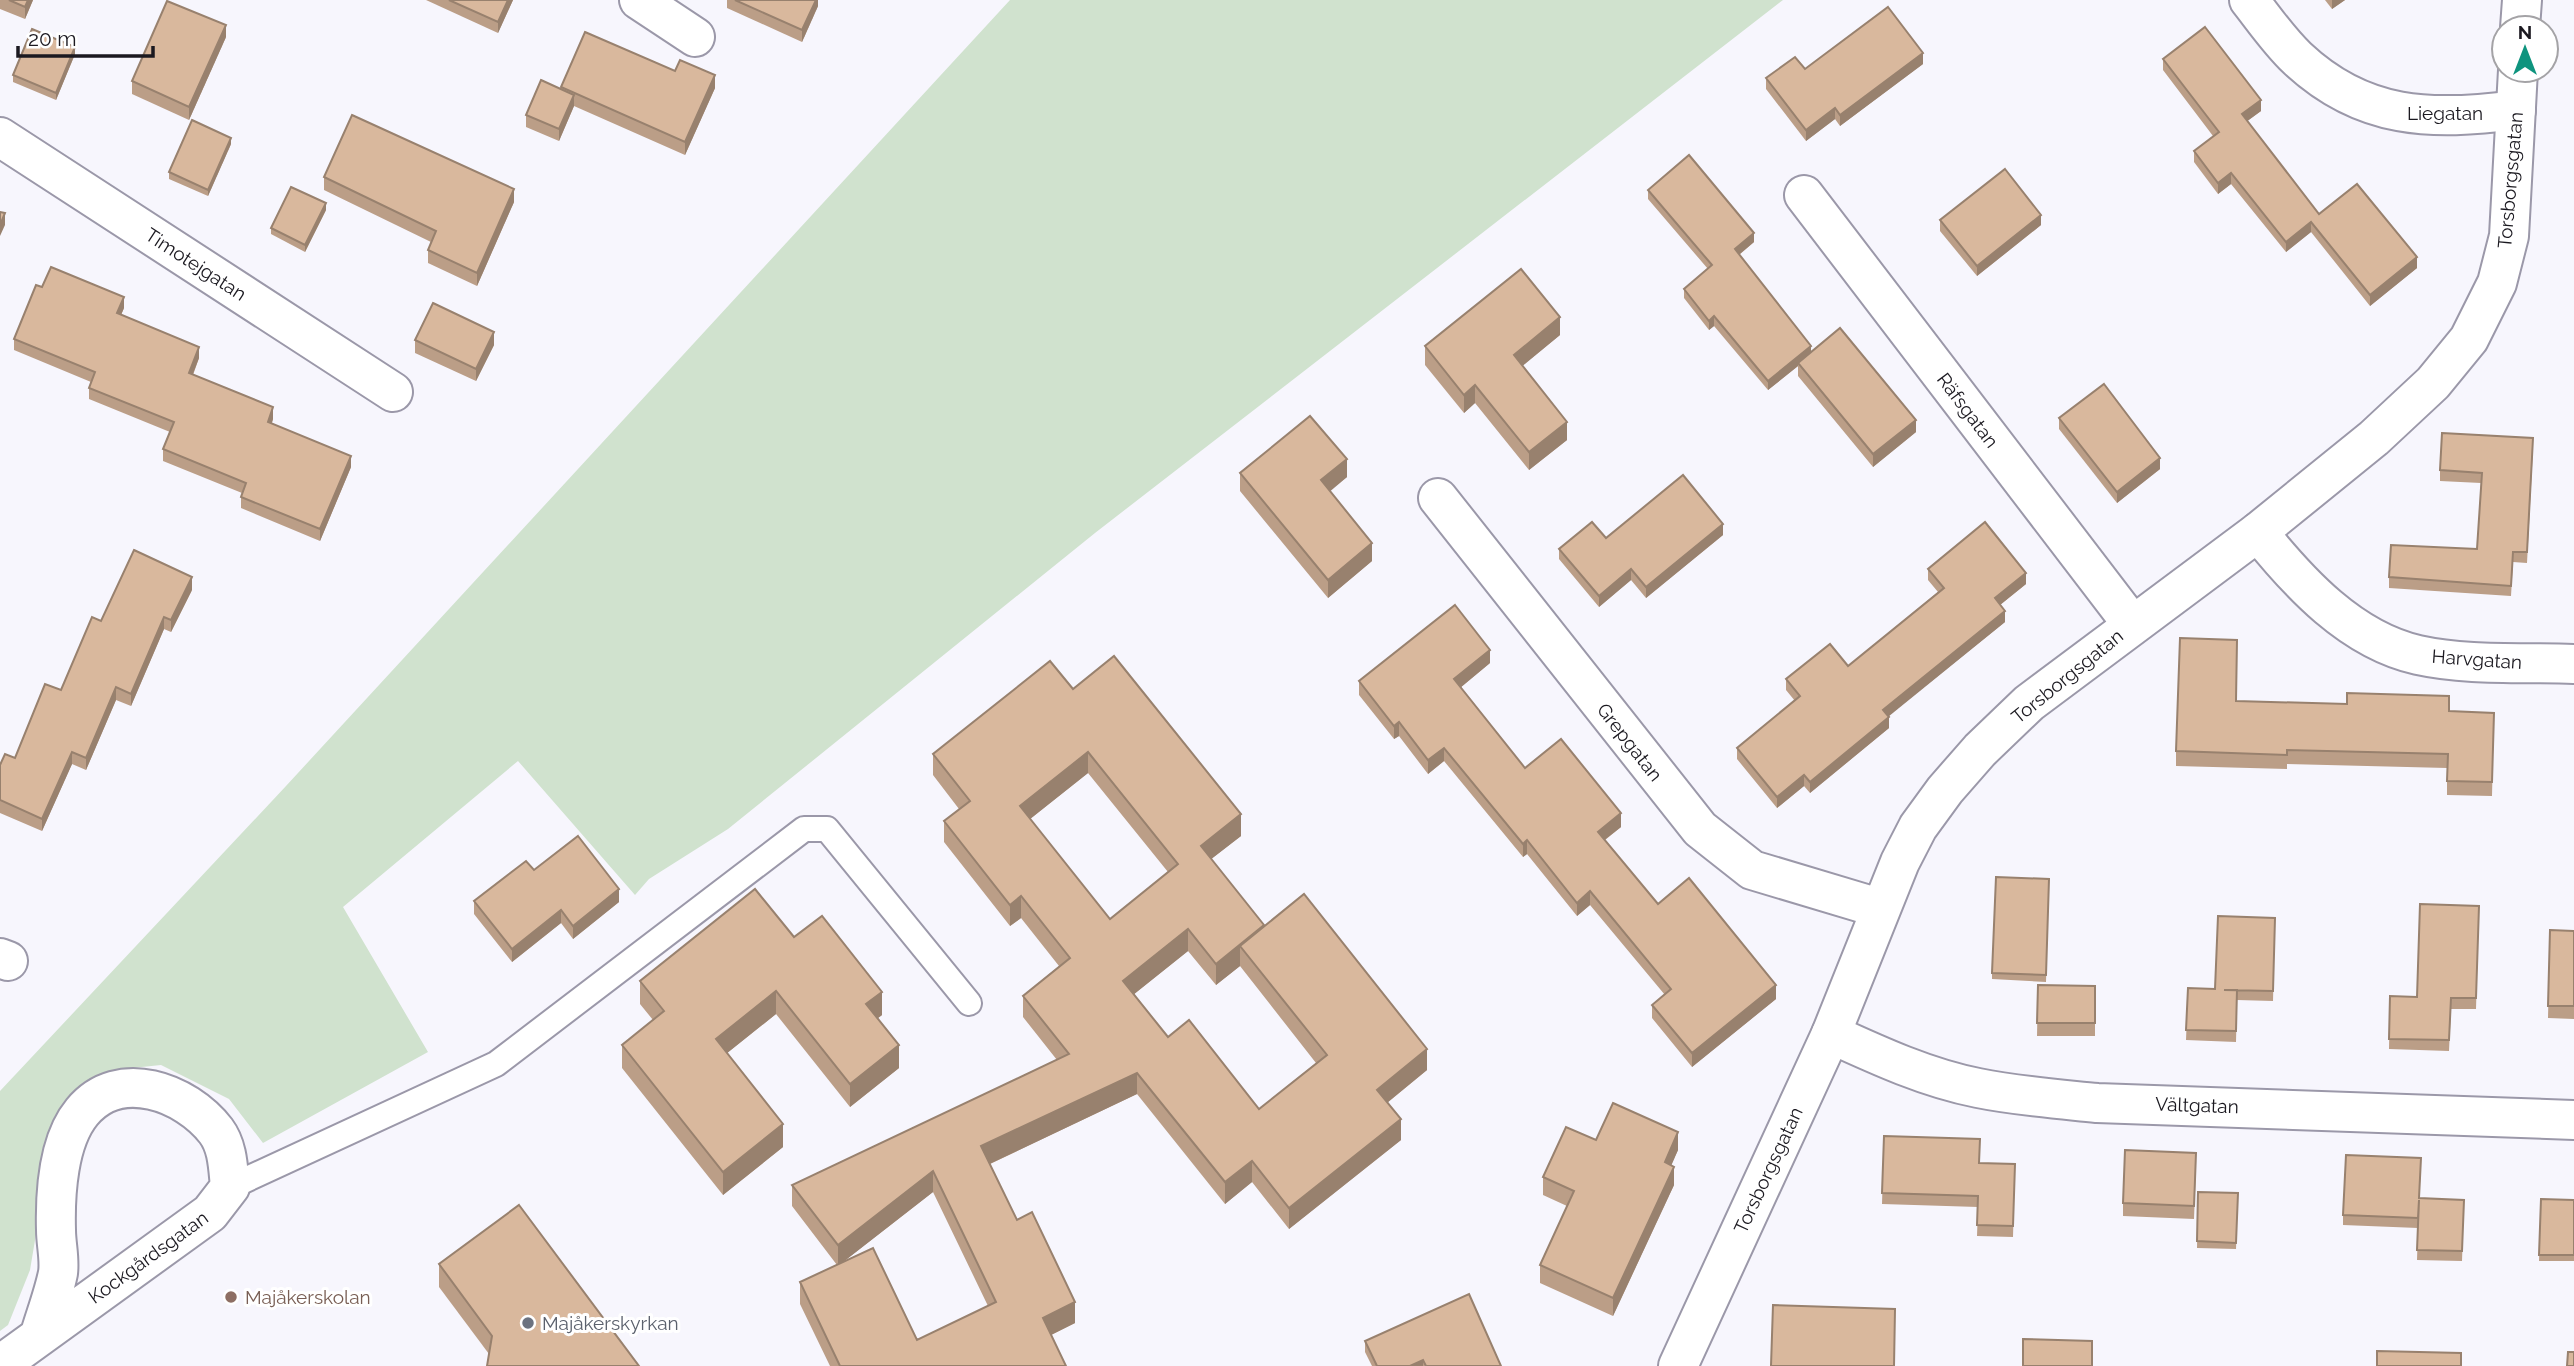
<svg xmlns="http://www.w3.org/2000/svg" width="2574" height="1366" viewBox="0 0 2574 1366" font-family="Raleway,sans-serif">
	<style>
		.green { fill: #d0e2ce }
		.lines { fill: none; stroke-linecap: round; stroke-linejoin: round }
		.lane-casing { stroke: #9b98a9; stroke-width: 28 }
		.street-casing { stroke: #9b98a9; stroke-width: 42 }
		.lane { stroke: #fff; stroke-width: 24 }
		.street { stroke: #fff; stroke-width: 38 }
		.wall { fill: #bb9e87; fill-rule: evenodd }
		.shaded-wall { fill: #98816e }
		.building { fill: #d9b89d; stroke: #98816e; stroke-width: 2; fill-rule: evenodd }
		.education-dot { fill: #8d6e63; stroke: #fff; stroke-width: 2.5 }
		.worship-dot { fill: #6b7280; stroke: #fff; stroke-width: 2.5 }
		.labels { text-anchor: middle; dominant-baseline: central; stroke-width: 6; stroke-linejoin: round; paint-order: stroke }
		.street-label { font-size: 19px; fill: #1b1920; stroke: #fff }
		.education-label { font-size: 19px; fill: #785e54; stroke: #fff; text-anchor: start }
		.worship-label { font-size: 19px; fill: #5b616d; stroke: #fff; text-anchor: start }
	</style>
	<rect width="100%" height="100%" fill="#f7f6fd"/>
	<polygon class="green" points="1010,0 1783,0 1095,533 728,829 649,879 635,895 518,761 343,907 428,1052 263,1143 229,1099 161,1065 113,1070 75,1097 53,1133 30,1270 8,1325 0,1331 0,1091 286,786"/>
	<g class="lines">
		<defs>
			<polyline id="lane" points="230,1187 496,1064 804,829 827,829 969,1003"/>
			<g id="street">
				<polyline points="639,0 695,37"/>
				<path d="M2249 0C2264 19 2279 41 2297 58 2363 120 2432 121 2516 110"/>
				<polyline points="2520,28 2522,0"/>
				<polyline points="0,137 393,392"/>
				<polyline points="1804,195 2132,624"/>
				<polyline points="1438,498 1700,829 1752,870 1879,908"/>
				<path d="M2258 532C2299 583 2351 640 2418 655 2468 666 2522 662 2574 664"/>
				<polyline points="0,958 8,961"/>
				<path d="M1831 1034C1879 1056 1927 1078 1978 1088 2017 1096 2058 1099 2097 1103L2574 1120"/>
				<path d="M0 1365 210 1213 230 1187C228 1168 228 1147 216 1131 186 1092 119 1067 82 1112 58 1141 55 1194 56 1230 56 1244 60 1259 58 1273 54 1293 46 1314 40 1334"/>
				<polyline points="1678,1366 1831,1034 1900,862 1918,827 1945,790 1980,750 2029,703 2258,532 2374,438 2433,383 2469,339 2497,283 2509,236 2518,70"/>
			</g>
		</defs>
		<use href="#lane" class="lane-casing"/>
		<use href="#street" class="street-casing"/>
		<use href="#lane" class="lane"/>
		<use href="#street" class="street"/>
	</g>
	<g class="wall">
		<polygon points="0,0 33,0 25,19 0,9"/>
		<polygon points="426,0 513,0 498,33"/>
		<polygon points="727,0 818,0 818,6 802,42 727,8"/>
		<polygon points="2325,0 2345,0 2332,9"/>
		<polygon points="226,37 189,120 132,94 132,81"/>
		<polygon points="75,54 56,100 13,82 13,75"/>
		<polygon points="2163,59 2261,111 2247,121 2319,214 2417,268 2370,306 2311,232 2286,252 2231,184 2218,194 2194,162 2194,151 2213,136 2163,70"/>
		<polygon points="1923,64 1840,126 1835,119 1806,141 1766,89 1766,78 1805,69"/>
		<polygon points="675,71 715,88 685,155 574,106 559,141 526,127 526,115 561,89 561,87"/>
		<polygon points="231,144 208,196 169,179 169,172"/>
		<polygon points="324,177 514,202 477,286 428,263 428,250 431,242 324,190"/>
		<polygon points="1648,190 1754,242 1739,255 1811,353 1916,432 1873,467 1798,376 1798,366 1768,390 1714,326 1709,330 1684,298 1684,289 1708,269 1648,199"/>
		<polygon points="326,210 305,252 271,234 271,228"/>
		<polygon points="1940,220 2041,225 1977,276 1940,231"/>
		<polygon points="124,308 121,315 199,358 193,375 273,419 272,423 351,467 320,541 241,508 241,497 242,493 163,461 163,449 170,432 89,399 89,388 91,382 14,350 14,339"/>
		<polygon points="1560,335 1522,366 1567,440 1529,470 1475,403 1464,413 1425,365 1425,346"/>
		<polygon points="415,340 494,345 476,381 415,353"/>
		<polygon points="2059,418 2160,469 2117,503 2059,429"/>
		<polygon points="2533,449 2527,563 2513,562 2511,596 2389,588 2389,577 2477,549 2481,483 2440,481 2440,470"/>
		<polygon points="1240,473 1347,477 1329,491 1372,561 1328,598 1240,491"/>
		<polygon points="1723,535 1646,598 1631,580 1599,607 1559,559 1559,549 1606,538"/>
		<polygon points="1928,569 2026,584 2000,605 2005,622 1888,716 1889,728 1810,793 1804,786 1777,808 1737,759 1737,748 1795,701 1786,690 1786,679 1848,666 1938,592 1928,580"/>
		<polygon points="192,590 171,632 164,629 131,706 116,700 86,770 72,764 42,831 0,813 0,765 15,758 61,690"/>
		<polygon points="1490,663 1461,687 1525,768 1621,827 1605,840 1658,904 1776,999 1692,1067 1652,1018 1652,1005 1665,995 1590,905 1577,916 1527,854 1523,857 1444,761 1428,774 1399,736 1394,739 1359,695 1359,681"/>
		<path d="M1073 689 1241 836 1211 859 1264 926 1427 1070 1387 1103 1401 1140 1289 1229 1252 1182 1225 1204 1137 1094 990 1164 1017 1220 1075 1323 1051 1335 1066 1366H830L800 1304V1282L837 1265 792 1206V1185L1057 1060 1023 1017V996L1059 966 1021 918 1010 926 944 842V821L959 809 933 775V754ZM1088 773 1168 872 1110 919 1030 819ZM1188 951 1216 985 1240 966 1316 1063 1259 1109 1168 1037 1134 994ZM933 1192 988 1306 917 1340 843 1262Z"/>
		<polygon points="2236,701 2494,713 2492,796 2447,795 2447,768 2287,764 2287,769 2176,766 2176,751"/>
		<polygon points="534,870 619,902 573,939 561,923 512,962 474,914 474,901"/>
		<polygon points="2049,879 2046,982 1992,979 1992,973"/>
		<polygon points="2479,906 2476,1009 2451,1009 2449,1051 2389,1049 2390,996 2417,997"/>
		<polygon points="2275,918 2273,1001 2237,1000 2236,1042 2186,1040 2188,988 2215,989"/>
		<polygon points="2550,930 2574,931 2574,1019 2548,1018"/>
		<polygon points="794,937 882,1015 878,1018 899,1068 850,1107 776,1014 727,1053 783,1147 723,1195 622,1068 622,1045 653,1020 640,1004 640,981"/>
		<polygon points="2038,985 2095,986 2095,1036 2037,1036"/>
		<polygon points="1884,1136 1980,1163 2015,1164 2013,1237 1977,1236 1978,1207 1882,1204"/>
		<polygon points="1596,1140 1678,1150 1671,1165 1674,1185 1613,1316 1540,1283 1540,1265 1567,1206 1543,1195 1543,1177"/>
		<polygon points="2196,1165 2194,1219 2123,1216 2123,1203"/>
		<polygon points="2421,1169 2419,1198 2464,1200 2462,1261 2417,1260 2418,1228 2343,1225 2343,1215"/>
		<polygon points="2198,1192 2238,1193 2236,1249 2197,1248"/>
		<polygon points="2541,1199 2574,1200 2574,1261 2539,1261"/>
		<polygon points="439,1264 639,1366 489,1354 439,1287"/>
		<polygon points="1365,1341 1501,1366 1372,1366 1365,1352"/>
	</g>
	<g class="shaded-wall">
		<polygon points="28,0 33,0 25,19 25,7"/>
		<polygon points="508,0 513,0 498,33 498,22"/>
		<polygon points="816,0 818,0 818,6 802,42 802,30"/>
		<polygon points="2332,0 2345,0 2332,9"/>
		<polygon points="226,25 226,37 189,120 189,107"/>
		<polygon points="75,47 75,54 56,100 56,93"/>
		<polygon points="1923,53 1923,64 1840,126 1840,115"/>
		<polygon points="715,75 715,88 685,155 685,142"/>
		<polygon points="574,95 574,106 559,141 559,129"/>
		<polygon points="2261,100 2261,111 2242,125 2242,114"/>
		<polygon points="1835,108 1835,119 1806,141 1806,130"/>
		<polygon points="231,138 231,144 208,196 208,190"/>
		<polygon points="2231,173 2231,184 2218,194 2218,183"/>
		<polygon points="514,189 514,202 477,286 477,273"/>
		<polygon points="326,203 326,210 305,252 305,245"/>
		<polygon points="5,213 5,225 0,236 0,225"/>
		<polygon points="2041,215 2041,225 1977,276 1977,266"/>
		<polygon points="2311,222 2311,232 2286,252 2286,242"/>
		<polygon points="1754,233 1754,242 1735,258 1735,249"/>
		<polygon points="2417,257 2417,268 2370,306 2370,295"/>
		<polygon points="124,297 124,308 117,324 117,313"/>
		<polygon points="1714,316 1714,326 1709,330 1709,321"/>
		<polygon points="1560,317 1560,335 1514,373 1514,355"/>
		<polygon points="494,332 494,345 476,381 476,369"/>
		<polygon points="1811,346 1811,356 1798,363 1798,366 1768,390 1768,381"/>
		<polygon points="199,347 199,358 189,384 189,373"/>
		<polygon points="1475,385 1475,403 1464,413 1464,395"/>
		<polygon points="273,407 273,419 268,433 268,422"/>
		<polygon points="1916,420 1916,432 1873,467 1873,454"/>
		<polygon points="1567,422 1567,440 1529,470 1529,452"/>
		<polygon points="351,456 351,467 320,541 320,529"/>
		<polygon points="2160,458 2160,469 2117,503 2117,492"/>
		<polygon points="1347,459 1347,477 1321,499 1321,480"/>
		<polygon points="1723,524 1723,535 1646,598 1646,587"/>
		<polygon points="1372,543 1372,561 1328,598 1328,580"/>
		<polygon points="1631,569 1631,580 1599,607 1599,596"/>
		<polygon points="2026,573 2026,584 1995,609 1995,598"/>
		<polygon points="192,577 192,590 171,632 171,620"/>
		<polygon points="2005,611 2005,622 1883,721 1883,710"/>
		<polygon points="164,617 164,629 131,706 131,694"/>
		<polygon points="1490,650 1490,663 1454,693 1454,679"/>
		<polygon points="116,687 116,700 86,770 86,758"/>
		<polygon points="1889,717 1889,728 1810,793 1810,782"/>
		<polygon points="1399,722 1399,736 1394,739 1394,726"/>
		<polygon points="1444,748 1444,761 1428,774 1428,760"/>
		<polygon points="72,752 72,764 42,831 42,819"/>
		<polygon points="1088,752 1088,773 1020,827 1020,806"/>
		<polygon points="1804,775 1804,786 1777,808 1777,797"/>
		<polygon points="1621,813 1621,827 1598,845 1598,832"/>
		<polygon points="1241,814 1241,836 1201,867 1201,846"/>
		<polygon points="1527,840 1527,854 1523,857 1523,844"/>
		<polygon points="619,889 619,902 573,939 573,926"/>
		<polygon points="1590,891 1590,905 1577,916 1577,903"/>
		<polygon points="1021,896 1021,918 1010,926 1010,905"/>
		<polygon points="561,910 561,923 512,962 512,949"/>
		<polygon points="1264,925 1240,946 1240,966 1216,985 1216,964"/>
		<polygon points="1188,929 1188,951 1123,1003 1123,981"/>
		<polygon points="1776,985 1776,999 1692,1067 1692,1053"/>
		<polygon points="776,991 776,1014 716,1062 716,1039"/>
		<polygon points="882,992 882,1015 866,1027 866,1004"/>
		<polygon points="899,1045 899,1068 850,1107 850,1084"/>
		<polygon points="1427,1049 1427,1070 1377,1111 1377,1090"/>
		<polygon points="1137,1073 1137,1094 981,1168 981,1146"/>
		<polygon points="1401,1119 1401,1140 1289,1229 1289,1208"/>
		<polygon points="783,1124 783,1147 723,1195 723,1172"/>
		<polygon points="1678,1132 1678,1150 1665,1180 1665,1162"/>
		<polygon points="1252,1161 1252,1182 1225,1204 1225,1182"/>
		<polygon points="1674,1167 1674,1185 1613,1316 1613,1298"/>
		<polygon points="933,1171 933,1192 838,1266 838,1245"/>
		<polygon points="1075,1302 1075,1323 1043,1339 1043,1318"/>
		<polygon points="1423,1360 1423,1366 1410,1366"/>
	</g>
	<g class="building">
		<polygon points="9,0 28,0 25,7"/>
		<polygon points="449,0 508,0 498,22"/>
		<polygon points="735,0 816,0 802,30"/>
		<polygon points="167,1 226,25 189,107 132,81"/>
		<polygon points="1888,7 1923,53 1840,115 1835,108 1806,130 1766,78 1795,57 1805,69"/>
		<polygon points="2205,27 2261,100 2242,114 2319,214 2357,184 2417,257 2370,295 2311,222 2286,242 2231,173 2218,183 2194,151 2219,132 2163,59"/>
		<polygon points="32,29 75,47 56,93 13,75"/>
		<polygon points="585,32 675,71 680,60 715,75 685,142 561,87"/>
		<polygon points="541,80 574,95 559,129 526,115"/>
		<polygon points="352,115 514,189 477,273 428,250 436,231 324,177"/>
		<polygon points="192,120 231,138 208,190 169,172"/>
		<polygon points="1689,155 1754,233 1735,249 1811,346 1768,381 1714,316 1709,321 1684,289 1712,265 1648,190"/>
		<polygon points="2005,169 2041,215 1977,266 1940,220"/>
		<polygon points="291,187 326,203 305,245 271,228"/>
		<polygon points="0,212 5,213 0,225"/>
		<polygon points="51,267 124,297 117,313 199,347 189,373 273,407 268,422 351,456 320,529 241,497 246,483 163,449 174,422 89,388 95,372 14,339 36,285 42,287"/>
		<polygon points="1521,269 1560,317 1514,355 1567,422 1529,452 1475,385 1464,395 1425,346"/>
		<polygon points="433,303 494,332 476,369 415,340"/>
		<polygon points="1840,328 1916,420 1873,454 1798,363"/>
		<polygon points="2104,384 2160,458 2117,492 2059,418"/>
		<polygon points="1310,416 1347,459 1321,480 1372,543 1328,580 1240,473"/>
		<polygon points="2442,433 2533,438 2527,552 2513,552 2511,586 2389,577 2391,545 2477,549 2482,473 2440,470"/>
		<polygon points="1683,475 1723,524 1646,587 1631,569 1599,596 1559,549 1592,522 1606,538"/>
		<polygon points="1985,522 2026,573 1995,598 2005,611 1883,710 1889,717 1810,782 1804,775 1777,797 1737,748 1800,696 1786,679 1830,644 1848,666 1944,588 1928,569"/>
		<polygon points="134,550 192,577 171,620 164,617 131,694 116,687 86,758 72,752 42,819 0,800 0,765 5,754 15,758 45,684 61,690 92,617 101,621"/>
		<polygon points="1455,605 1490,650 1454,679 1525,768 1561,739 1621,813 1598,832 1658,904 1689,878 1776,985 1692,1053 1652,1005 1671,989 1590,891 1577,903 1527,840 1523,844 1444,748 1428,760 1399,722 1394,726 1359,681"/>
		<polygon points="2180,638 2237,640 2236,701 2347,704 2347,693 2449,696 2449,711 2494,713 2492,782 2447,781 2448,754 2287,750 2287,755 2176,751"/>
		<path d="M1114 656 1241 814 1201 846 1264 925 1216 964 1188 929 1123 981 1168 1037 1189 1020 1259 1109 1327 1055 1240 946 1304 894 1427 1049 1377 1090 1401 1119 1289 1208 1252 1161 1225 1182 1137 1073 981 1146 1017 1220 1032 1212 1075 1302 1043 1318 1066 1366H840L800 1282 873 1248 917 1340 996 1302 933 1171 838 1245 792 1185 1069 1054 1023 996 1070 958 1021 896 1010 905 944 821 970 801 933 754 1050 661 1073 689ZM1088 752 1178 864 1110 919 1020 806Z"/>
		<polygon points="578,836 619,889 573,926 561,910 512,949 474,901 526,861 534,870"/>
		<polygon points="1996,877 2049,879 2046,975 1992,973"/>
		<polygon points="755,889 794,937 822,916 882,992 866,1004 899,1045 850,1084 776,991 716,1039 783,1124 723,1172 622,1045 664,1011 640,981"/>
		<polygon points="2420,904 2479,906 2476,998 2451,998 2449,1040 2389,1039 2390,996 2417,997"/>
		<polygon points="2218,916 2275,918 2273,991 2224,990 2237,990 2236,1031 2186,1030 2188,988 2215,989"/>
		<polygon points="2550,930 2574,931 2574,1006 2548,1006"/>
		<polygon points="2038,985 2095,986 2095,1023 2037,1023"/>
		<polygon points="1613,1103 1678,1132 1665,1162 1674,1167 1613,1298 1540,1265 1574,1191 1543,1177 1566,1127 1596,1140"/>
		<polygon points="1884,1136 1980,1139 1979,1163 2015,1164 2013,1226 1977,1225 1978,1196 1882,1193"/>
		<polygon points="2125,1150 2196,1153 2194,1206 2123,1203"/>
		<polygon points="2346,1155 2421,1158 2419,1198 2464,1200 2462,1251 2417,1250 2419,1200 2418,1218 2343,1215"/>
		<polygon points="2198,1192 2238,1193 2236,1243 2197,1241"/>
		<polygon points="2541,1199 2574,1200 2574,1255 2539,1255"/>
		<polygon points="519,1205 639,1366 487,1366 492,1336 439,1264"/>
		<polygon points="1469,1294 1501,1366 1426,1366 1423,1360 1410,1366 1377,1366 1365,1341"/>
		<polygon points="1773,1305 1895,1309 1894,1366 1771,1366"/>
		<polygon points="2023,1339 2092,1341 2092,1366 2023,1366"/>
		<polygon points="2377,1351 2461,1353 2461,1366 2377,1366"/>
		<polygon points="2568,1352 2574,1352 2574,1366 2567,1366"/>
	</g>
	<circle class="education-dot" cx="231" cy="1297" r="7"/>
	<circle class="worship-dot" cx="528" cy="1323" r="7"/>
	<g class="labels">
		<g class="street-label">
			<text x="2445" y="113">Liegatan</text>
			<text transform="translate(2510 180) rotate(-85)">Torsborgsgatan</text>
			<text transform="translate(196 264) rotate(33)">Timotejgatan</text>
			<text transform="translate(1968 410) rotate(53)">Räfsgatan</text>
			<text transform="translate(2477 659) rotate(4)">Harvgatan</text>
			<text transform="translate(2067 676) rotate(-39)">Torsborgsgatan</text>
			<text transform="translate(1630 742) rotate(52)">Grepgatan</text>
			<text transform="translate(2197 1105) rotate(2)">Vältgatan</text>
			<text transform="translate(1768 1170) rotate(-65)">Torsborgsgatan</text>
			<text transform="translate(148 1257) rotate(-36)">Kockgårdsgatan</text>
		</g>
		<g class="education-label">
			<text x="245" y="1297">Majåkerskolan</text>
		</g>
		<g class="worship-label">
			<text x="542" y="1323">Majåkerskyrkan</text>
		</g>
	</g>
	<g transform="translate(2525 49)"><circle r="33" fill="#ffffff" stroke="#a4a3a6" stroke-width="2"/>
	<path d="M0-5L12 26L0 18L-12 26Z" fill="#0e947e"/>
	<text y="-10" font-size="19" font-weight="bold" text-anchor="middle" fill="#1b1920">N</text>
	</g>
	<path d="M18 46v10h135v-10" fill="none" stroke="#1b1920" stroke-width="3.5"/>
	<text x="28" y="46" font-size="21" fill="#1b1920" stroke="#ffffff" stroke-width="5" paint-order="stroke">20 m</text>
</svg>
